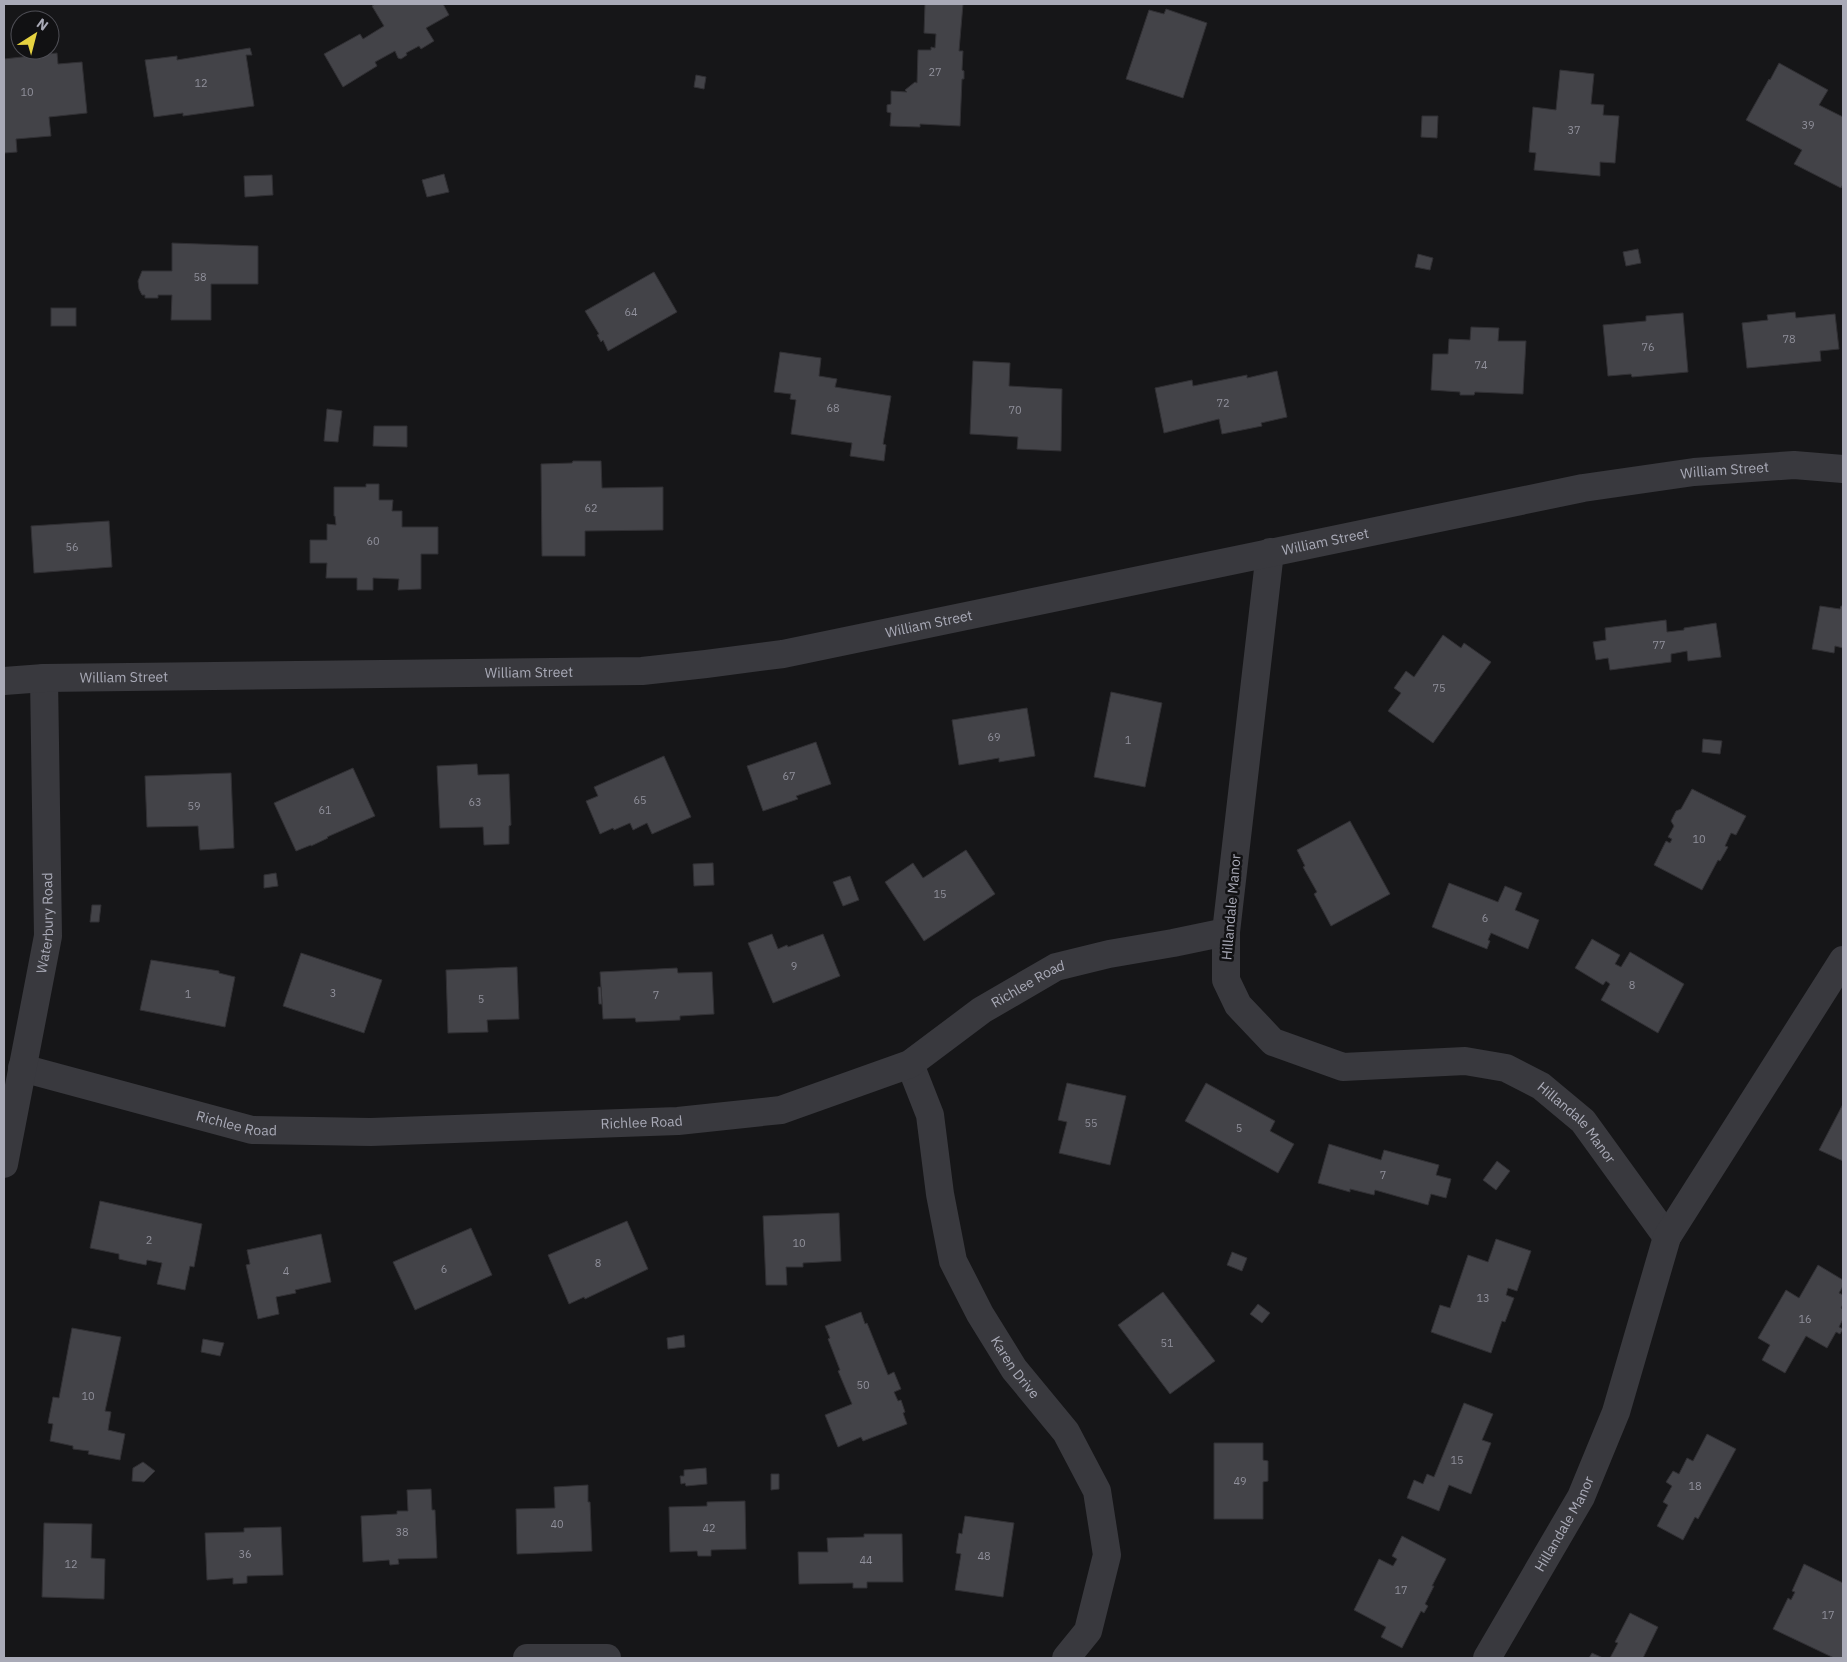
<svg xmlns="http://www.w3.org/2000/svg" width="1847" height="1662" viewBox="0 0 1847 1662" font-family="'IBM Plex Sans',sans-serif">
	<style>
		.building { fill: #434348; stroke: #313034 }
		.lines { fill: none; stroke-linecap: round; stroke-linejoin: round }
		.minor { stroke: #39393e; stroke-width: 28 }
		.tertiary { stroke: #39393e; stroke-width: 28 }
		.labels { text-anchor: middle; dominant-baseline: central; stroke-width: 5; stroke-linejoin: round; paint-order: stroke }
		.number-label { font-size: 11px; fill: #90909b }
		.street-label { font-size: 14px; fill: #a9aab7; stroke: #111113 }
	</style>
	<rect width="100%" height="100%" fill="#161618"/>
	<g class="building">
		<polygon points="375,4 443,4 449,15 426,28 434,41 421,49 419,46 406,53 407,55 401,59 398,58 395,51 375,62 377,66 343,87 324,54 360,34 363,39 384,26 372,6"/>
		<polygon points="925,4 963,4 959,51 963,51 962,70 964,71 964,79 962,79 960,126 920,124 920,127 890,126 891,113 887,112 887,105 891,104 891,91 907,92 905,90 915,82 917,83 918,50 931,50 931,47 935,48 936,34 924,33"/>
		<polygon points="1166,9 1207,23 1183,98 1126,79 1149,10 1164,14"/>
		<polygon points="250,48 252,55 246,55 254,106 183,116 183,113 154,117 145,60 177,56 177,60"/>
		<polygon points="57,53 58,64 82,62 87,113 49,117 51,136 16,139 17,152 4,153 4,59"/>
		<polygon points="1779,63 1828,90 1819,105 1843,117 1843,184 1841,188 1794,164 1802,150 1746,120 1769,79 1770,80"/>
		<polygon points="1560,70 1594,74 1591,104 1604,105 1603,115 1619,116 1615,163 1600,162 1600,176 1534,170 1536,153 1529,152 1533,107 1556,110"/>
		<polygon points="696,75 706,77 704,89 694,87"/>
		<polygon points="1422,116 1438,116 1437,138 1421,137"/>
		<polygon points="444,174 449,192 427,197 422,180"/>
		<polygon points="272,175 273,195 245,197 244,176"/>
		<polygon points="172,243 258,246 258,284 211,284 211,320 171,320 172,295 158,295 158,298 145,298 145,295 142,295 139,289 138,281 142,271 172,271"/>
		<polygon points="1638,249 1641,263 1626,266 1623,252"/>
		<polygon points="1418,254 1433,258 1430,270 1415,267"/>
		<polygon points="654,272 677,312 608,351 603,340 601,342 597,335 599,334 585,311"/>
		<rect x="51" y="308" width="25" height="18"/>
		<polygon points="1795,312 1796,318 1835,314 1839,349 1820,351 1821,361 1747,368 1742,323 1768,320 1767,315"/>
		<polygon points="1683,313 1688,372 1632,377 1631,374 1608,376 1603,325 1646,321 1646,316"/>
		<polygon points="1471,327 1499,328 1498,341 1526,341 1523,394 1475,392 1474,395 1460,395 1460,392 1431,390 1433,354 1448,354 1449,339 1470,340"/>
		<polygon points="780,352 821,358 819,376 837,379 835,387 891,396 883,444 886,445 884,461 850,456 852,443 791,434 796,400 790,399 791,394 774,392"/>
		<polygon points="973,361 1010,363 1009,386 1062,389 1061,451 1017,449 1018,437 970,434"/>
		<polygon points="1277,371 1287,417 1261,423 1262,426 1222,434 1219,419 1164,433 1155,388 1192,380 1193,386 1247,375 1247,378"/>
		<polygon points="327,409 342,411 338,442 324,441"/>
		<polygon points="374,426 407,426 407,447 373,446"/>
		<polygon points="573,461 601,461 602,488 663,487 663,530 585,531 585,556 542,556 541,464 572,463"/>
		<polygon points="366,484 379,484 379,500 393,500 392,511 402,511 402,527 438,527 438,554 421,554 421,589 398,590 399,579 373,578 373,590 357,590 357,578 326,578 327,563 310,563 310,540 327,540 327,524 336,525 335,516 334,516 334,487 366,487"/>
		<polygon points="109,521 112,567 34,573 31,526"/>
		<polygon points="1820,606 1840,609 1841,606 1843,606 1843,648 1835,646 1834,653 1812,649"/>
		<polygon points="1666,620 1667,632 1684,630 1684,628 1716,623 1721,657 1688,661 1687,651 1671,654 1671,662 1610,670 1608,658 1596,660 1593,642 1606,640 1605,628"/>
		<polygon points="1443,635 1461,648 1464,643 1491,662 1433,743 1388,711 1401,693 1394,688 1406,671 1414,677"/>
		<polygon points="1111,692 1162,703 1145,787 1094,777"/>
		<polygon points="1027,708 1035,756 999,762 999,758 959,765 952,720"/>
		<polygon points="1703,739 1722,741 1720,754 1702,752"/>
		<polygon points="816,742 831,784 796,796 798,799 763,811 747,766"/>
		<polygon points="664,756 691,817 652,834 647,823 633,830 630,823 614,830 613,828 600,834 586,801 598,796 594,787"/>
		<polygon points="477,764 478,775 509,774 511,825 509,826 509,844 484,845 483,827 440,828 437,766"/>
		<polygon points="353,768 375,816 327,837 328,838 311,846 311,845 296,851 274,803"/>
		<polygon points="231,773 234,848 200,850 198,826 147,827 145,776"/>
		<polygon points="1692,789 1746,816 1736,835 1731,833 1725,846 1728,847 1720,861 1718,860 1702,890 1654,865 1666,841 1670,843 1672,839 1668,837 1674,826 1671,821 1676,811 1681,809"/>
		<polygon points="1350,821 1390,894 1331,926 1314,894 1317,892 1303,867 1305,866 1297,850"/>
		<polygon points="966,850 995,894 924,941 885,882 913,863 923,878"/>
		<polygon points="713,863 714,885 694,886 693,864"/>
		<polygon points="276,873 278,886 264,888 264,875"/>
		<polygon points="850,876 859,900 843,906 833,882"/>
		<polygon points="1449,883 1498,902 1505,886 1522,893 1515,910 1539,920 1528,949 1491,933 1488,940 1490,941 1487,949 1432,927"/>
		<polygon points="92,905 101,905 99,922 90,922"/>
		<polygon points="772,934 778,949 787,945 788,947 823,934 840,976 773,1003 748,943"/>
		<polygon points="1592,939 1620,955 1615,964 1621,967 1630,952 1684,984 1658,1033 1601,1000 1610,984 1606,981 1603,985 1575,968"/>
		<polygon points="301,953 382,980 364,1033 283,1006"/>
		<polygon points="151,960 219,971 219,973 235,977 225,1027 140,1010"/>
		<polygon points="517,967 519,1019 487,1020 488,1032 448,1033 446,970"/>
		<polygon points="677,968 678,973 712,972 714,1014 680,1016 680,1020 636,1022 635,1018 603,1019 600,972"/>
		<polygon points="598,987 601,987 602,1004 599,1004"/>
		<polygon points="1067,1083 1126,1096 1110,1165 1059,1153 1067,1122 1058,1120"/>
		<polygon points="1206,1083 1275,1121 1270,1131 1294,1144 1278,1173 1185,1121"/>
		<polygon points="1843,1104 1843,1161 1819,1150"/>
		<polygon points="1329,1144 1381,1160 1384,1150 1439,1165 1436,1175 1451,1179 1446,1198 1431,1194 1428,1205 1375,1190 1374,1195 1350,1189 1350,1192 1318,1183"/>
		<polygon points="1497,1161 1510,1171 1496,1190 1483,1180"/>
		<polygon points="100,1201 202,1224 194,1267 190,1266 185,1290 157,1284 162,1263 147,1260 146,1265 127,1261 119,1259 119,1254 90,1248"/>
		<polygon points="839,1213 841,1261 803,1263 803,1267 786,1267 787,1285 766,1285 763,1216"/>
		<polygon points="627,1221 648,1269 585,1299 584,1297 569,1304 548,1255"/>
		<polygon points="471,1228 492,1275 415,1310 393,1262"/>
		<polygon points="321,1234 331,1282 295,1290 296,1293 276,1297 279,1314 258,1319 246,1265 250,1264 247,1250"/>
		<polygon points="1496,1239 1531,1251 1517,1291 1508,1288 1506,1295 1514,1298 1505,1322 1502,1321 1491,1353 1431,1332 1440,1305 1450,1308 1468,1255 1488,1262"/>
		<polygon points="1232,1252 1247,1258 1242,1271 1227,1265"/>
		<polygon points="1818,1265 1843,1280 1843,1286 1839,1293 1843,1295 1843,1304 1841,1308 1843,1310 1843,1319 1839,1327 1843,1329 1840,1334 1836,1332 1827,1348 1806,1336 1785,1373 1762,1360 1770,1345 1758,1338 1786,1290 1799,1298"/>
		<polygon points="1163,1292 1215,1361 1170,1394 1118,1325"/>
		<polygon points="1258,1304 1270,1313 1262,1323 1250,1314"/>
		<polygon points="861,1312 865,1324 867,1323 888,1375 894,1372 901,1389 894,1392 898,1401 901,1400 905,1412 903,1413 907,1424 863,1441 861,1437 838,1447 825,1415 852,1404 838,1371 840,1370 828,1339 830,1338 825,1326"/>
		<polygon points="72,1328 121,1337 105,1411 111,1412 108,1430 125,1434 120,1460 88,1454 89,1451 73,1449 73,1446 50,1441 53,1424 48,1423 53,1397 59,1398"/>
		<polygon points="684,1335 685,1347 668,1349 667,1338"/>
		<polygon points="203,1339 224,1343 220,1356 201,1352"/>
		<polygon points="1464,1403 1493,1414 1482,1440 1491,1443 1471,1494 1449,1485 1439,1511 1407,1498 1414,1480 1423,1484 1427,1474 1434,1477"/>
		<polygon points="1707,1434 1736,1449 1698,1519 1695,1517 1683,1540 1657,1526 1668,1505 1663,1502 1672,1486 1666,1482 1673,1471 1679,1474 1687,1458 1693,1461"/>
		<polygon points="1214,1443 1263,1443 1263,1460 1268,1461 1268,1481 1263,1482 1263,1519 1214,1519"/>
		<polygon points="143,1462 155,1471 144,1482 132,1481 133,1468"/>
		<polygon points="706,1468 707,1484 686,1486 685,1483 681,1484 680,1476 684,1476 684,1470"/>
		<polygon points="771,1474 779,1474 779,1489 771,1490"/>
		<polygon points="588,1485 588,1502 590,1502 592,1551 517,1554 516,1509 555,1508 554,1487"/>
		<polygon points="431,1489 432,1510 435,1510 437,1558 398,1559 399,1564 390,1565 389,1560 363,1562 361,1516 397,1514 397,1511 408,1511 407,1490"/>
		<polygon points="745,1501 746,1549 711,1550 711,1556 698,1556 697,1551 670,1552 669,1507 707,1506 707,1502"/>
		<polygon points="965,1516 1014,1523 1003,1597 955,1590 961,1554 956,1553 959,1533 962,1534"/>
		<polygon points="44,1523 92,1524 91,1558 105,1559 104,1599 42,1597"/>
		<polygon points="281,1527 283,1575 247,1576 247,1583 233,1584 233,1578 207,1580 205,1533 244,1532 244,1528"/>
		<polygon points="864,1534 902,1534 903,1582 867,1582 867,1588 853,1588 853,1583 799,1584 798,1552 828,1552 827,1538 864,1537"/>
		<polygon points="1402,1536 1446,1559 1432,1586 1434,1586 1425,1604 1428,1606 1424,1613 1421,1611 1402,1648 1381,1637 1386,1627 1354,1610 1379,1559 1393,1566 1397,1559 1392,1556"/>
		<polygon points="1804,1564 1843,1583 1843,1658 1834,1658 1773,1629 1788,1598 1791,1600 1795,1592 1792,1591"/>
		<polygon points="1630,1613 1658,1627 1643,1658 1610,1658 1618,1643 1615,1642"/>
		<polygon points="1592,1653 1603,1658 1589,1658"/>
	</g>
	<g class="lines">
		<g class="minor">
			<path id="s1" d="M1270 552 1226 932V980L1238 1005 1273 1042 1343 1067 1465 1061 1506 1068 1541 1086 1583 1121 1667 1237"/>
			<path id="s2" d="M910 1064 930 1115 940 1194 953 1261 980 1314 1014 1369 1066 1432 1097 1491 1107 1555 1088 1631 1066 1658"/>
			<path id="s3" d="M22 1068 252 1130 371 1132 678 1121 781 1110 910 1064 982 1010 1056 967 1109 954 1173 943 1226 932"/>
			<path id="s4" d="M4 1164 48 936 44 678"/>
			<polyline points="527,1658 607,1658"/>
			<path id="s5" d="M1487 1658 1581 1497 1616 1412 1667 1237 1843 960"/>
		</g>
		<path class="tertiary" id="s6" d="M4 681 44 678 642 671 706 664 783 654 1583 488 1694 472 1794 465 1843 469"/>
	</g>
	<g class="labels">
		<g class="number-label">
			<text x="935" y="72">27</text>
			<text x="201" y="83">12</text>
			<text x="27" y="92">10</text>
			<text x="1808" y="125">39</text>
			<text x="1574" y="130">37</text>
			<text x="200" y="277">58</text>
			<text x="631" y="312">64</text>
			<text x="1789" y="339">78</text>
			<text x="1648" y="347">76</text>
			<text x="1481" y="365">74</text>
			<text x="1223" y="403">72</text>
			<text x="833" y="408">68</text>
			<text x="1015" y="410">70</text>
			<text x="591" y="508">62</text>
			<text x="373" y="541">60</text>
			<text x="72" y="547">56</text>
			<text x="1659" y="645">77</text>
			<text x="1439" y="688">75</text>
			<text x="994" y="737">69</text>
			<text x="1128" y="740">1</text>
			<text x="789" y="776">67</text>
			<text x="640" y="800">65</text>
			<text x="475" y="802">63</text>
			<text x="194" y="806">59</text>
			<text x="325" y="810">61</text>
			<text x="1699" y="839">10</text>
			<text x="940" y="894">15</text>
			<text x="1485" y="918">6</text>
			<text x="794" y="966">9</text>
			<text x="1632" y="985">8</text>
			<text x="333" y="993">3</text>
			<text x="188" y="994">1</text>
			<text x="656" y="995">7</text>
			<text x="481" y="999">5</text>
			<text x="1091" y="1123">55</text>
			<text x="1239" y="1128">5</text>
			<text x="1383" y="1175">7</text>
			<text x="149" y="1240">2</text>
			<text x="799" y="1243">10</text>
			<text x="598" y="1263">8</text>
			<text x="444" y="1269">6</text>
			<text x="286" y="1271">4</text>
			<text x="1483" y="1298">13</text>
			<text x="1805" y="1319">16</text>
			<text x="1167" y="1343">51</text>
			<text x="863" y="1385">50</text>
			<text x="88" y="1396">10</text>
			<text x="1457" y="1460">15</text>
			<text x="1240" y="1481">49</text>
			<text x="1695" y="1486">18</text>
			<text x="557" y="1524">40</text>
			<text x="709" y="1528">42</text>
			<text x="402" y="1532">38</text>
			<text x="245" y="1554">36</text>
			<text x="984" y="1556">48</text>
			<text x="866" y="1560">44</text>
			<text x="71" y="1564">12</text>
			<text x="1401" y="1590">17</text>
			<text x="1828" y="1615">17</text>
		</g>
		<g class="street-label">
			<text stroke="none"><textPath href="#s6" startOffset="1740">William Street</textPath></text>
			<text stroke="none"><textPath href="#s6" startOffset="1334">William Street</textPath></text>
			<text stroke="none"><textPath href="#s6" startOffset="929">William Street</textPath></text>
			<text stroke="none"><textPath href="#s6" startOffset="525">William Street</textPath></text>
			<text stroke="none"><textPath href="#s6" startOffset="120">William Street</textPath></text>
			<text transform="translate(1231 907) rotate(-85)">Hillandale Manor</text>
			<text stroke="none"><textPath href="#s4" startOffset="245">Waterbury Road</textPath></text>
			<text stroke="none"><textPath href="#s3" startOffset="1048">Richlee Road</textPath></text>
			<text stroke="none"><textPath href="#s3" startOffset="222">Richlee Road</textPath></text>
			<text stroke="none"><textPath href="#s3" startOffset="628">Richlee Road</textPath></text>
			<text stroke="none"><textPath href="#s1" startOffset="838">Hillandale Manor</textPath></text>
			<text stroke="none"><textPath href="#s2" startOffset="326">Karen Drive</textPath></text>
			<text stroke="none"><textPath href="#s5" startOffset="155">Hillandale Manor</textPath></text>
		</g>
	</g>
	<rect width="1847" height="1662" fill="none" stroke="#a9aab7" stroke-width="10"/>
	<g transform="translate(35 35) rotate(36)"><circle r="24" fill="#111113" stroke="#4e4e55"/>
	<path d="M0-4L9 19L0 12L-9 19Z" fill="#e6d240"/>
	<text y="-8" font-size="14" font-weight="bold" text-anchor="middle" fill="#a9aab7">N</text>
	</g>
</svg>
